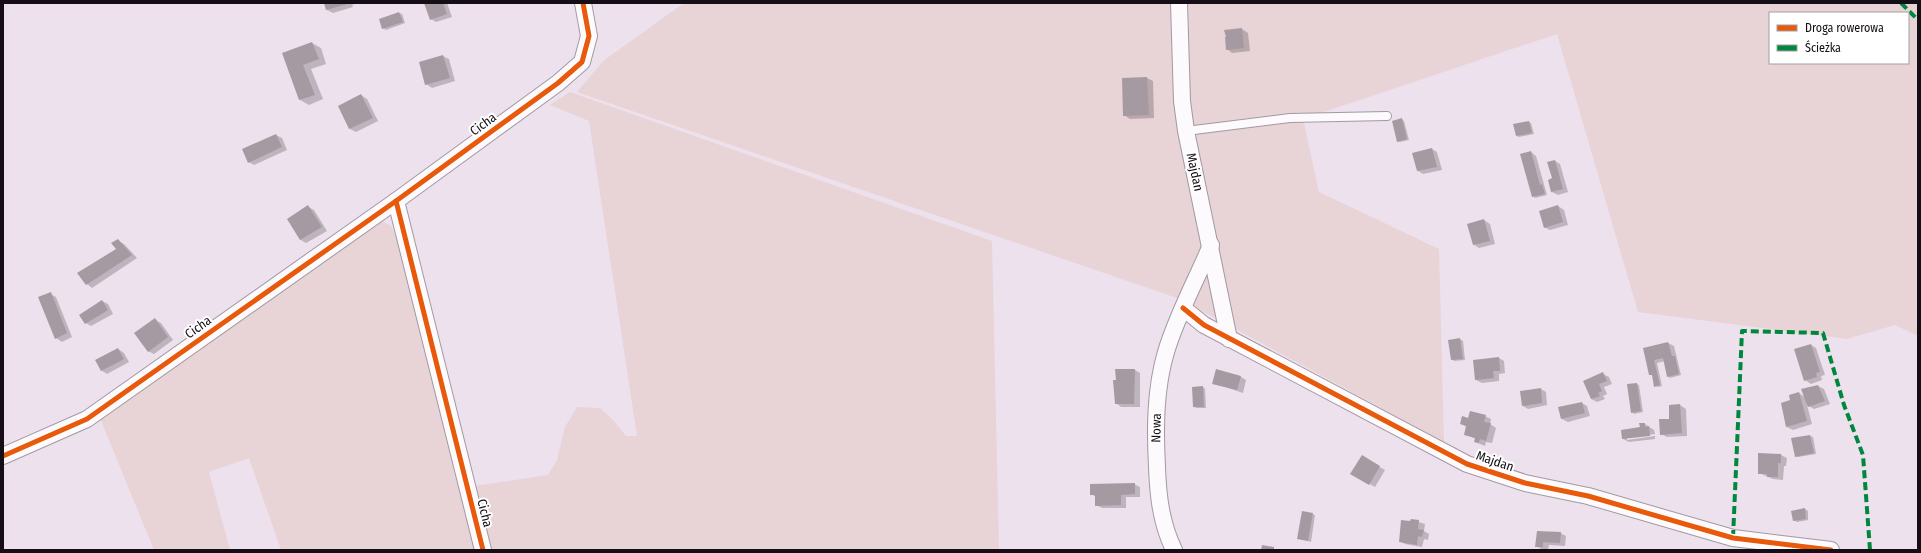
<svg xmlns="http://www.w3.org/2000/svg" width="1921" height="553" viewBox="0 0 1921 553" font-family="'Fira Sans Condensed',sans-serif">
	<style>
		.green { fill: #e8d3d6; fill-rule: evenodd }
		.shadow { fill: #0003 }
		.building { fill: #a69aa2 }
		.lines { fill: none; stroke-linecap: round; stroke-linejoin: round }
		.lane-casing { stroke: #a299a2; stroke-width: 10 }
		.street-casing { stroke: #a299a2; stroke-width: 18 }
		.lane { stroke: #fcfafc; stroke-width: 8 }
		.street { stroke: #fcfafc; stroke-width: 16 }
		.quiet { stroke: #00873e; stroke-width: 4; stroke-dasharray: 8 4; stroke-linecap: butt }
		.cycleway-casing { stroke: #fff; stroke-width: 8 }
		.cycleway { stroke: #e8590c; stroke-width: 5 }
		.labels { text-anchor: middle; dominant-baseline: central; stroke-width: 4; stroke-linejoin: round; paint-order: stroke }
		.street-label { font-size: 13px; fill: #150e16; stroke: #fff }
	</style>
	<rect width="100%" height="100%" fill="#ede1ed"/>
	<g class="green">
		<path d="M684 3H1918V336L1895 325 1847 339 1638 312 1557 34 1303 119 1319 192 1439 249 1444 442 1180 299 577 92 603 61ZM1770 13H1908V63H1770Z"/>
		<polygon points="570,92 992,241 999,550 483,550 467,487 548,475 557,460 565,427 577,407 600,408 614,421 626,436 637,436 589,121 550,105"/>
		<polygon points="382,221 391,226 396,236 479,550 281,550 249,458 209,472 230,550 154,550 97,411 373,222"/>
	</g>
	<g class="shadow">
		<polygon points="325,3 358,3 352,5 353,7 333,13 327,10"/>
		<polygon points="425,3 447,3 452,17 436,22 431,19"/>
		<polygon points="399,13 402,14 405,23 386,30 383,28"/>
		<polygon points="1242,29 1248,33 1250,51 1232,53 1227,49"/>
		<polygon points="312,43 321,48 326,64 311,69 323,99 309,105 300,100 283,54"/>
		<polygon points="443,56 449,59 455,81 432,88 426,84"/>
		<polygon points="1123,78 1147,78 1153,81 1154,118 1130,119 1124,115"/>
		<polygon points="361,95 367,99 378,121 356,132 350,129 339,106"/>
		<polygon points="1401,119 1404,121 1409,140 1400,142 1398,141"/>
		<polygon points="1529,122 1531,123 1534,134 1519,137 1517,136"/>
		<polygon points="276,135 282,138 287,150 254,165 249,162"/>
		<polygon points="1432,149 1437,152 1442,170 1423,174 1418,171"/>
		<polygon points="1531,152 1536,156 1547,195 1535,198 1533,196"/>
		<polygon points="1555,161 1560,164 1568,192 1558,195 1552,192 1549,180 1553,179"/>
		<polygon points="1558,206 1564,210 1568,225 1550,230 1544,227"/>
		<polygon points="308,207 314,210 327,231 306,243 301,240 288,219"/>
		<polygon points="1484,220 1490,224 1495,244 1479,248 1473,244"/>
		<polygon points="118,241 124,244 137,258 92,288 87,284 118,250"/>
		<polygon points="50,294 56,297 72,337 62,342 56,338"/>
		<polygon points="102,301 108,304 113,314 91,326 86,323"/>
		<polygon points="155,320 161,323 173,340 154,354 148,351"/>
		<polygon points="1460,339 1463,341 1465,360 1454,361 1452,359 1450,341"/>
		<polygon points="1668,343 1674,346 1681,375 1670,378 1668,376 1665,361 1657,363 1662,386 1658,387 1655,386 1653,376 1650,374 1644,349"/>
		<polygon points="1811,345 1816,348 1825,375 1821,376 1822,380 1811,384 1805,380"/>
		<polygon points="118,349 124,353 129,362 107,374 101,370"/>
		<polygon points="1499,358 1504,361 1505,373 1499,374 1499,381 1482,383 1476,380"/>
		<polygon points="1135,370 1140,373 1140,407 1121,407 1116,403"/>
		<polygon points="1603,374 1609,377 1612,384 1604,387 1607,394 1603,396 1605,399 1597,402 1591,399"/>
		<polygon points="1241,377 1246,380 1243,393 1213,383"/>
		<polygon points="1636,384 1639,385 1643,412 1634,414 1632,412"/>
		<polygon points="1818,386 1824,389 1830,404 1814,409 1807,405 1812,424 1793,430 1787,427 1792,400 1799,393 1805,397 1803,390"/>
		<polygon points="1203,387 1205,389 1206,408 1197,408 1194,407"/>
		<polygon points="1541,389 1546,392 1547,405 1528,409 1523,406"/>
		<polygon points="1582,403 1587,406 1590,416 1568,422 1562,419 1560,408"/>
		<polygon points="1680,405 1686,409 1687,436 1667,437 1661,434 1671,419 1670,406"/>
		<polygon points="1485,416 1491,419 1490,424 1496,428 1492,443 1486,442 1485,446 1475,442 1476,439 1465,434 1467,427 1461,423 1469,419"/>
		<polygon points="1645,424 1654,430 1655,434 1627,438 1627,440 1655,436 1655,439 1629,442 1623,439"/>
		<polygon points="1810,436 1813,437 1816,454 1798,457 1796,456 1792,439"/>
		<polygon points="1759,454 1781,455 1787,458 1786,466 1784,466 1783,480 1773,479 1759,473"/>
		<polygon points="1362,457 1385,470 1375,487 1352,474"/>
		<polygon points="1134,484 1140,487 1140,497 1126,497 1126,508 1102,508 1096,505 1096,497 1091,494"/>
		<polygon points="1805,509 1808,511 1808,520 1797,522 1794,520 1793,512"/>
		<polygon points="1303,512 1315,515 1311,542 1298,538"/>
		<polygon points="1412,520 1425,524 1424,531 1429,534 1428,540 1424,539 1422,547 1405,544 1400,541"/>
		<polygon points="1537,532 1560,533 1566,536 1565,546 1549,545 1548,550 1542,550 1537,546"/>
	</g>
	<g class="building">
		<polygon points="324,3 351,3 326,10"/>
		<polygon points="424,3 443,3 447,14 430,20"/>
		<polygon points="399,12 403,22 382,29 379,19"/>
		<polygon points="1242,28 1244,48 1226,50 1225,37 1226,37 1224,30"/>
		<polygon points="312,42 319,59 303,65 315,95 299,100 282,53"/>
		<polygon points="443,55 450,78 425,85 419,62"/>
		<polygon points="1147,77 1149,115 1123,116 1122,78"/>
		<polygon points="361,94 373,118 349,129 338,106"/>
		<polygon points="1402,118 1407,139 1397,142 1392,121"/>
		<polygon points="1529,121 1532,133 1516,136 1513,124"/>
		<polygon points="276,134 282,147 248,163 242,149"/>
		<polygon points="1432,148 1437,167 1417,171 1412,153"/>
		<polygon points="1531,151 1540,185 1542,184 1545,194 1532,197 1520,154"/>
		<polygon points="1555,160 1563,189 1551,192 1548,180 1552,178 1547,162"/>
		<polygon points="308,205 322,227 300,240 287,219"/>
		<polygon points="1558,205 1563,222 1544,228 1539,211"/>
		<polygon points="1484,219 1490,241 1473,245 1467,224"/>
		<polygon points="118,239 132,255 86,285 77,273 116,249 111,243"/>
		<polygon points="51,292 67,333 55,339 38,297"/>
		<polygon points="102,300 108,310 85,324 79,315"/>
		<polygon points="155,318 168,337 148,352 134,333"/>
		<polygon points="1460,338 1463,359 1451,360 1448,340"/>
		<polygon points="1668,342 1672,356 1675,356 1679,374 1667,377 1663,358 1654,360 1660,385 1654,387 1652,375 1649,375 1643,348"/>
		<polygon points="1811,344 1820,372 1816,373 1817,377 1804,381 1794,349"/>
		<polygon points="118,348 124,359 101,371 95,360"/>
		<polygon points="1499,357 1500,371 1493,371 1494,378 1475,380 1473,360"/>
		<polygon points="1115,369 1135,369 1134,404 1115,404 1113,380 1116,380"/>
		<polygon points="1216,369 1241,376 1237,390 1212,384"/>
		<polygon points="1603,372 1607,381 1599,384 1602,391 1598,393 1600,396 1591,399 1583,381"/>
		<polygon points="1637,383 1641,411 1631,413 1627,384"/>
		<polygon points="1818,385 1825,401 1808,407 1801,389"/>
		<polygon points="1203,386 1204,407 1193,407 1192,387"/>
		<polygon points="1541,388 1542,403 1522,406 1520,391"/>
		<polygon points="1799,392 1807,421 1786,427 1781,403 1790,400 1789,395"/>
		<polygon points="1582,402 1585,413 1561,419 1558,407"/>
		<polygon points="1680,404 1682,433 1660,435 1659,419 1669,419 1669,405"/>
		<polygon points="1470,411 1486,415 1484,422 1491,423 1486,441 1480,439 1479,443 1474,442 1475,438 1464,435 1466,426 1460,424 1462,416 1468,418"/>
		<polygon points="1639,423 1645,423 1645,427 1649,426 1650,436 1622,439 1621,430 1640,427"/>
		<polygon points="1810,435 1814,453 1795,457 1791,438"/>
		<polygon points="1758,453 1781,454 1781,463 1778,463 1778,477 1767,477 1767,474 1758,474"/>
		<polygon points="1362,455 1380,466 1369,485 1350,474"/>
		<polygon points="1135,483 1135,494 1121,495 1121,505 1095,506 1095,495 1090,495 1090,484"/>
		<polygon points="1805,508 1806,519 1793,521 1791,511"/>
		<polygon points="1302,511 1313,513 1308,541 1297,539"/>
		<polygon points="1411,519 1419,520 1418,529 1424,530 1422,537 1418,536 1417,545 1399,542 1401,520 1410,521"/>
		<polygon points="1537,531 1561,532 1560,543 1543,542 1543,547 1535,547"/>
		<polygon points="1262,545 1274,547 1274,550 1261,550"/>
	</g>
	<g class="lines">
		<defs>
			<polyline id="lane" points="1186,131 1290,118 1387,116"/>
			<g id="street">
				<polyline points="1179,3 1182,101 1186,131 1229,339"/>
				<polyline points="396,201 483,550"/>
				<polyline points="1183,308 1204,325 1467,464 1525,483 1588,496 1733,538 1831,550"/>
				<polyline points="3,456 87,419 396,201 558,83 582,62 589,36 583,3"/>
				<path d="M1174 550C1161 523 1158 496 1157 467 1155 429 1155 389 1166 352 1177 315 1196 281 1211 245"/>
			</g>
		</defs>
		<use href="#lane" class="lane-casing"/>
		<use href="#street" class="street-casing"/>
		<use href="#lane" class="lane"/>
		<use href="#street" class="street"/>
		<g class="quiet">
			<polyline points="1901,3 1918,20"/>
			<polyline points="1733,538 1742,331 1823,333 1844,405 1863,455 1870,550"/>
		</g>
		<defs>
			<g id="cycleway">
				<polyline points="396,201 483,550"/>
				<polyline points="1183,308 1204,325 1467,464 1525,483 1588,496 1733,538 1831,550"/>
				<polyline points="3,456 87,419 396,201 558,83 582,62 589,36 583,3"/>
			</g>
		</defs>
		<use href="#cycleway" class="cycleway-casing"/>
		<use href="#cycleway" class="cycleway"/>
	</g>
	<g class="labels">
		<g class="street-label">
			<text transform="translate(483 124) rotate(-36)">Cicha</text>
			<text transform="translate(1195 172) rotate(78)">Majdan</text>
			<text transform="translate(198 327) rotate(-35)">Cicha</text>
			<text transform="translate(1156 428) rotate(-89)">Nowa</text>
			<text transform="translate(1495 461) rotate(19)">Majdan</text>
			<text transform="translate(485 513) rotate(76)">Cicha</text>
		</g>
	</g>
	<rect width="1921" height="553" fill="none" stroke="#150e16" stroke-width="8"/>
	<rect x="1769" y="12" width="140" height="52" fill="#ffffff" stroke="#a19fa2"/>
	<rect x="1777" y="25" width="20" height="6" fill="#e8590c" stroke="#a19fa2"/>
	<text x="1805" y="32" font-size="12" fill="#150e16">Droga rowerowa</text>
	<rect x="1777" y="45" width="20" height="6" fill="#00873e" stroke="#a19fa2"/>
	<text x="1805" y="52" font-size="12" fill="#150e16">Ścieżka</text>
</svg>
